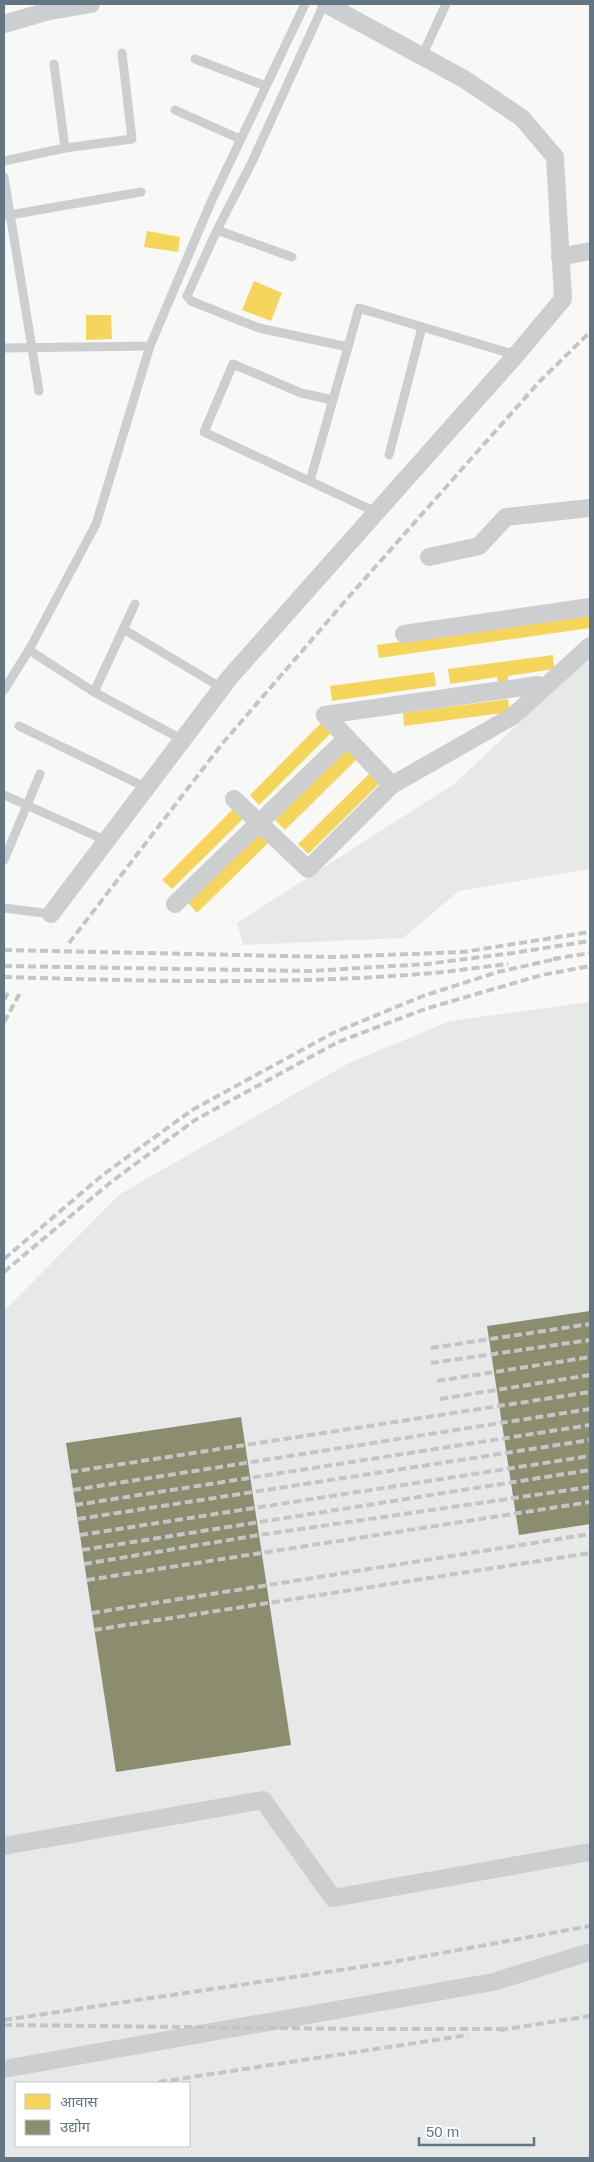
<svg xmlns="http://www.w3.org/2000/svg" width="594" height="2162" viewBox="0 0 594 2162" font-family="Helvetica,'Noto Sans Devanagari',sans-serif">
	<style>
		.built { fill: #e7e8e8; fill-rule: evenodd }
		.homes { fill: #f6d55c }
		.industry { fill: #8c8c6e }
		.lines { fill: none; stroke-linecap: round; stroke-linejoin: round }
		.service { stroke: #cdcecf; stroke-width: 9 }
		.minor { stroke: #cdcecf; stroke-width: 18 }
		.rail { stroke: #c3c5c6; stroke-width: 4; stroke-dasharray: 8 4; stroke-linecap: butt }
	</style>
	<rect width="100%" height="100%" fill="#f8f8f7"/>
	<g class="built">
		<polygon points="590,657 590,869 459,891 403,938 243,945 237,923 454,784"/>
		<path d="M590 1002V2158H4V1311L120 1194 349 1063 450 1021ZM16 2083H189V2146H16Z"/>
	</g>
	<g class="homes">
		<polygon points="147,231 180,237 178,252 144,247"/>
		<polygon points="254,281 282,293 271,321 242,310"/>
		<polygon points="86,315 111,315 112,339 86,340"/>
		<polygon points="590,614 590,628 379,658 377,645"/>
		<polygon points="553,655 554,669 508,676 508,683 498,684 497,677 450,684 448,669"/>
		<polygon points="434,672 436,686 332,701 330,686"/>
		<polygon points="508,699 510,712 404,726 403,713"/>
		<polygon points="322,722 332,732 259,805 250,795"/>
		<polygon points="348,748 358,758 285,830 275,820"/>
		<polygon points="371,772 381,782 308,854 298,844"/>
		<polygon points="235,807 245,817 172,889 162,880"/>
		<polygon points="260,831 270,841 197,913 188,903"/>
	</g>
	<g class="industry">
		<polygon points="590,1311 590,1524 519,1535 487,1326"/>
		<polygon points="241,1417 291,1745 116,1772 66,1443"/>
	</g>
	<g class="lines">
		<g class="service">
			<polyline points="324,4 252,162 217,230 187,296 191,301 259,328 348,347"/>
			<polyline points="422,56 446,4"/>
			<polyline points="195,59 266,86"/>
			<polyline points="54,64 65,148"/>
			<polyline points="175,110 240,139"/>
			<polyline points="4,161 65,148 132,139 122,53"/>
			<polyline points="4,177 39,391"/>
			<polyline points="4,216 141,192"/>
			<polyline points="217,230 292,257"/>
			<polyline points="4,348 150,346 211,202 305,4"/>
			<polyline points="333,400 301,393 233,364 204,432 376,512"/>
			<polyline points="389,455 422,327"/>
			<polyline points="310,481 359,308 516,355"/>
			<polyline points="135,604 94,692 183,740"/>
			<polyline points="123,629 222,688"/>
			<polyline points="29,650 94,692"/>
			<polyline points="4,690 29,650 96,524 150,346"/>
			<polyline points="19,726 147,788"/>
			<polyline points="4,795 107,841"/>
			<polyline points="4,860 40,774"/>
			<polyline points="4,908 51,914"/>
		</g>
		<g class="minor">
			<polyline points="4,24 45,12 91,4"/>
			<polyline points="560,257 590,251"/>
			<polyline points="429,557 479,546 506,517 590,508"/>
			<polyline points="404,634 590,607"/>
			<polyline points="325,715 538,685 542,689"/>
			<polyline points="325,715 392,785"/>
			<polyline points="234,799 308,869 392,785 513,716 590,646"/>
			<polyline points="175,904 347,738"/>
			<polyline points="51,914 230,677 516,355 563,299 555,157 522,118 464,79 326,4"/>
			<polyline points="4,1846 263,1800 333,1898 590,1852"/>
			<polyline points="4,2069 493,1982 590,1952"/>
		</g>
		<g class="rail">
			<polyline points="69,943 222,744 346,600 539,382 590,332"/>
			<polyline points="4,950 332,957 463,952 590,932"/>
			<polyline points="553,959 590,953"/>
			<polyline points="4,966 310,971 427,964 513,953 590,941"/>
			<path d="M4 977C143 981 283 985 421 974 450 972 479 967 508 964"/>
			<polyline points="4,1000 8,993"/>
			<polyline points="4,1022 20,993"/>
			<polyline points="4,1259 104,1174 192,1110 333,1033 423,996 498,972 560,958"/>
			<polyline points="4,1272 111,1182 195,1120 338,1042 428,1008 542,975 590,966"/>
			<polyline points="431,1348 590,1324"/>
			<polyline points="431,1363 590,1340"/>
			<polyline points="437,1381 590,1357"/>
			<polyline points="440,1399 590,1375"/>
			<polyline points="70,1472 590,1392"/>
			<polyline points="73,1490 590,1409"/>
			<polyline points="75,1505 590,1425"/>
			<polyline points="78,1519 590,1440"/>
			<polyline points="80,1535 590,1456"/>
			<polyline points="82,1550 590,1470"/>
			<polyline points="84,1564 259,1535 590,1487"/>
			<polyline points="87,1580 590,1502"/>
			<polyline points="92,1613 590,1534"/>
			<polyline points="94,1630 590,1553"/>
			<polyline points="4,2020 387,1963 590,1926"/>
			<polyline points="4,2025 368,2029 505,2029"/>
			<polyline points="500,2030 590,2016"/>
			<polyline points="159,2082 468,2035"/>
		</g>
	</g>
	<rect width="594" height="2162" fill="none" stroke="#627683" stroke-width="10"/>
	<rect x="15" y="2082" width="175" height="65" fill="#ffffff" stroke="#c0c8cd"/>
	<rect x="25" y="2094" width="25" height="15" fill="#f6d55c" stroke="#c0c8cd"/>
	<text x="60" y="2107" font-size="15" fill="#627683">आवास</text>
	<rect x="25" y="2120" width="25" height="15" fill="#8c8c6e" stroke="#c0c8cd"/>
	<text x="60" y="2132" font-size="15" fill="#627683">उद्योग</text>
	<path d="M419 2137v8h115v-8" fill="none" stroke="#627683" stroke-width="2.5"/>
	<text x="426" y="2137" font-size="15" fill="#627683" stroke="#ffffff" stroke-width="4" paint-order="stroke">50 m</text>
</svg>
